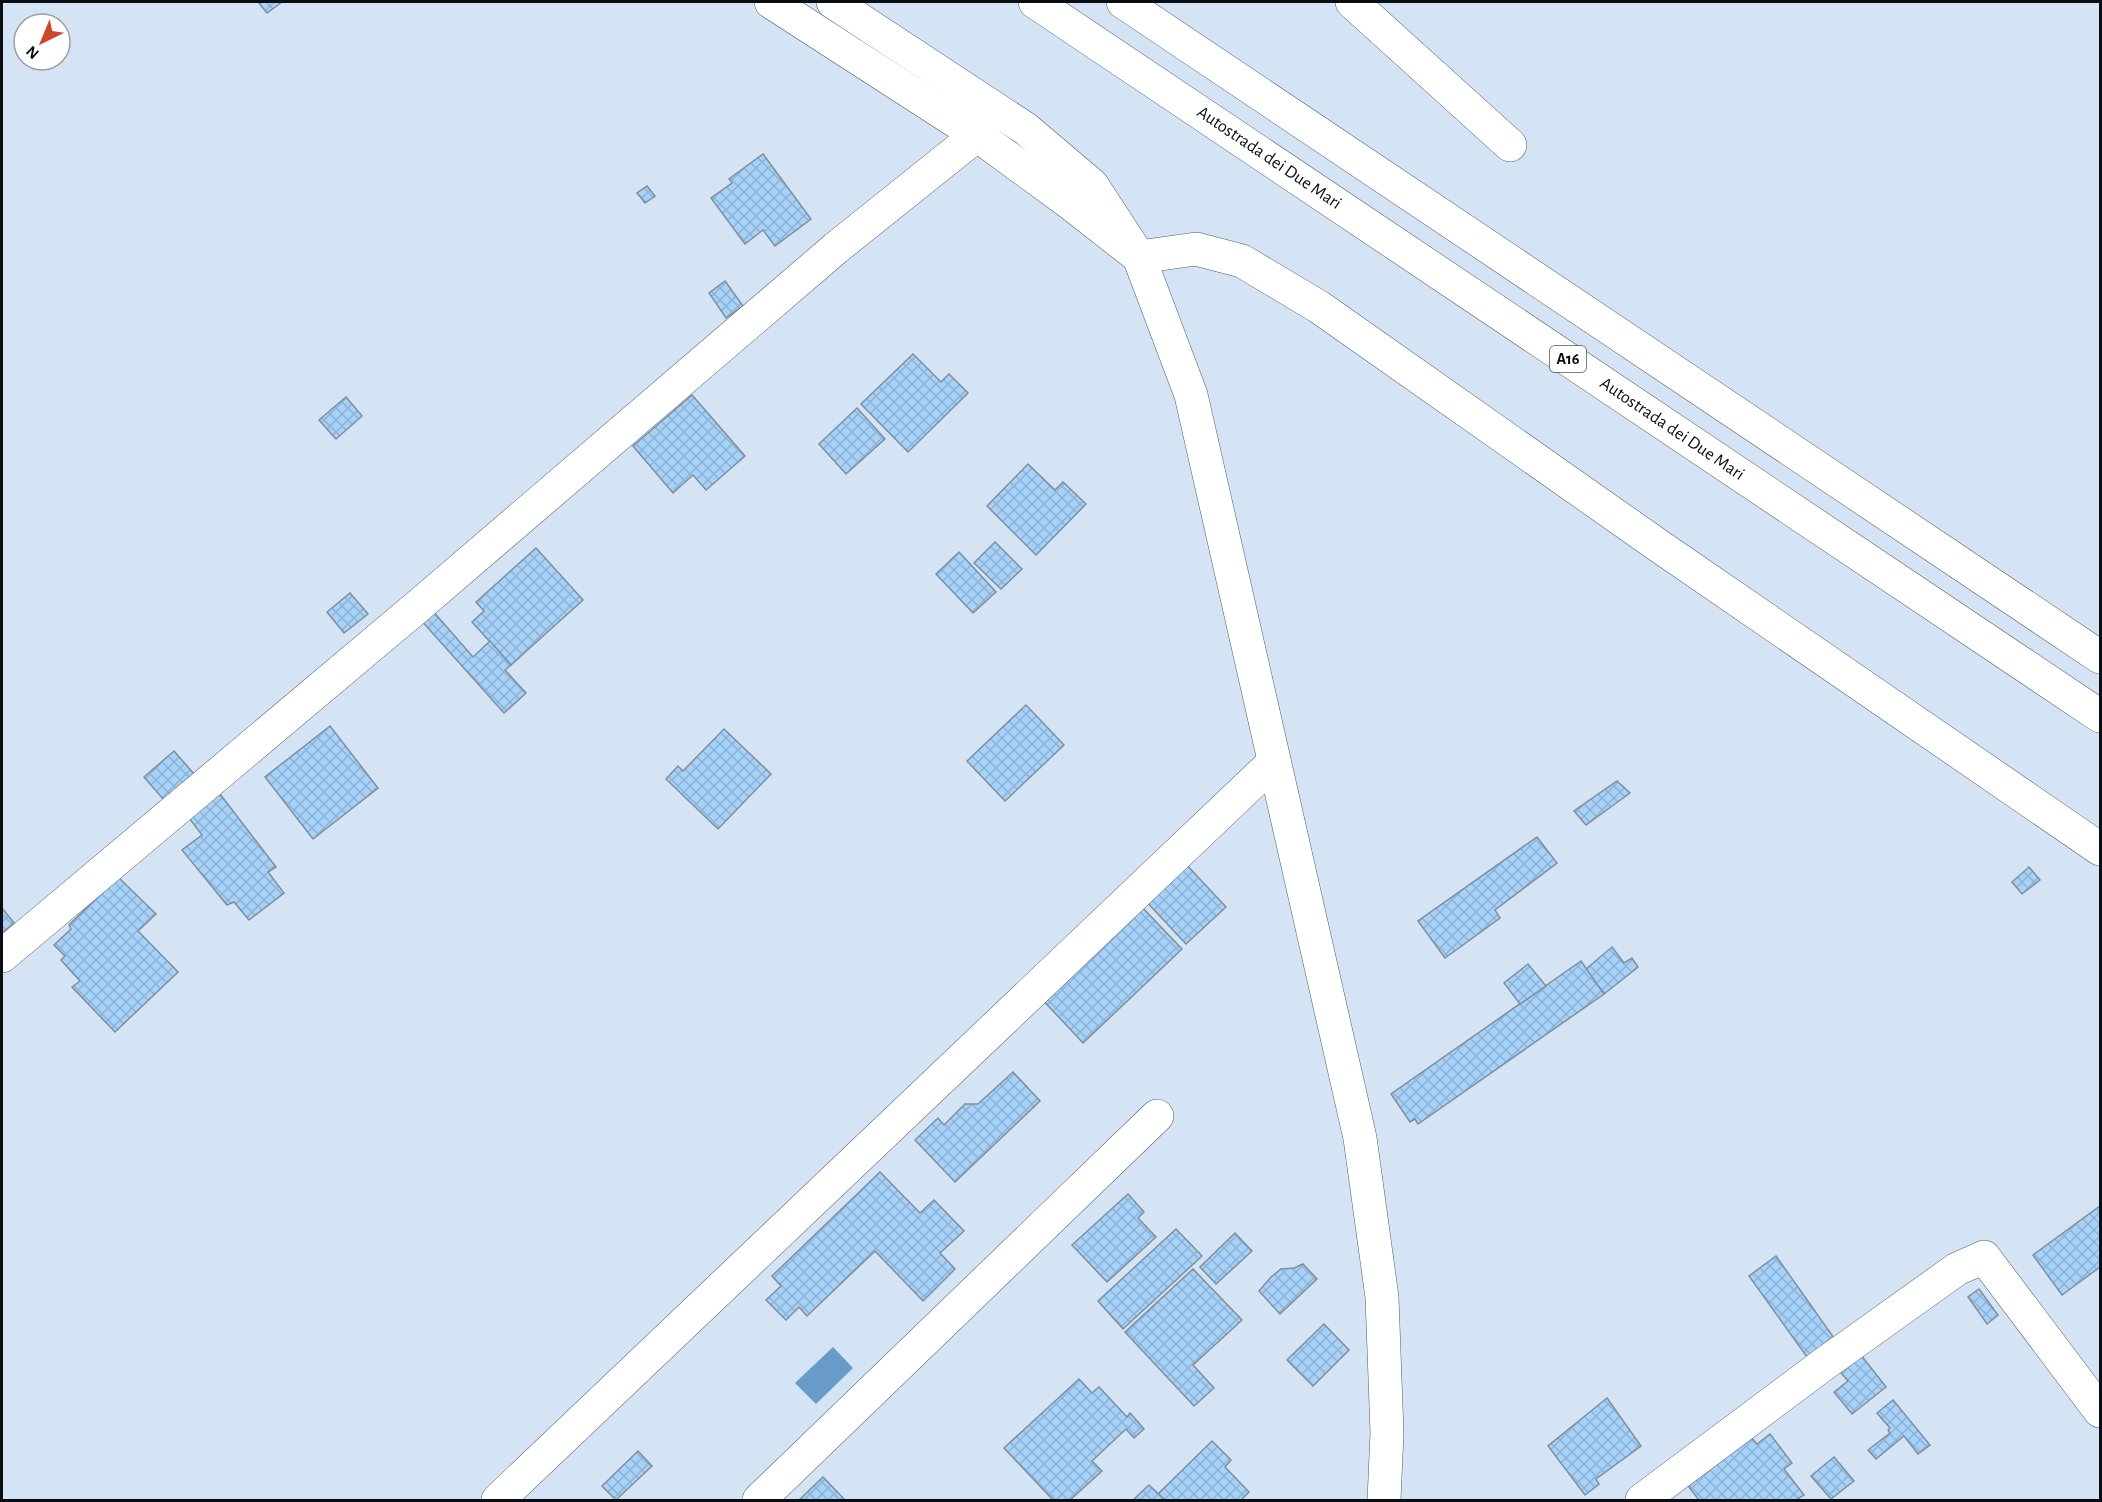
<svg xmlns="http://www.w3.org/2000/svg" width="2102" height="1502" viewBox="0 0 2102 1502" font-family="'Alegreya Sans',sans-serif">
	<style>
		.water { fill: #679bca }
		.building { fill: url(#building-cross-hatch); stroke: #7f8f9d; stroke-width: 1.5 }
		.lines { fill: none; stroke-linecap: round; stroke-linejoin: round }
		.minor-casing { stroke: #4e5d6a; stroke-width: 34 }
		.motorway-casing { stroke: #4e5d6a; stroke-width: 34 }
		.minor { stroke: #fff; stroke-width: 33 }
		.motorway { stroke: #fff; stroke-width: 33 }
		.labels { text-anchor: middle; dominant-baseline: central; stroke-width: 6; stroke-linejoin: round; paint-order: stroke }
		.shield { fill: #fff; stroke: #52565a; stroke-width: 1.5 }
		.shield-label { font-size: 16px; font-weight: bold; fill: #080e13 }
		.street-label { font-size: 18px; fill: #080e13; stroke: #fff }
	</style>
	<defs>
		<pattern id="building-cross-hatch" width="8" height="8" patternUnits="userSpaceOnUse" patternTransform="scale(1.5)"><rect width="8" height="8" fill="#a6d1f8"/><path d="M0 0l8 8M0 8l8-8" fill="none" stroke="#8db2d4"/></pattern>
	</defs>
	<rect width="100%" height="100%" fill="#d4e4f4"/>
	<polygon class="water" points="833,1347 853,1368 816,1404 795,1383"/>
	<g class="building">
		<polygon points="258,2 282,2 267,13"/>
		<polygon points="763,154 811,219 775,246 763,230 745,244 711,198 732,183 729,179"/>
		<polygon points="647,186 655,196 645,203 637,193"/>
		<polygon points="725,281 743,306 726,318 709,293"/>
		<polygon points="913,354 941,382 949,374 968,393 908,452 861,404"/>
		<polygon points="692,395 745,456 706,490 693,475 673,493 633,446"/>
		<polygon points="346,397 362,416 336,439 319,420"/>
		<polygon points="857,408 885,439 846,474 819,444"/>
		<polygon points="1028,464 1055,490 1063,482 1086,504 1036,555 987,506"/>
		<polygon points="995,542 1022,569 1001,589 974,563"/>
		<polygon points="536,548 583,600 511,665 472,622 484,611 476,602"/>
		<polygon points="959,552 996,592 973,613 936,574"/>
		<polygon points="350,593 368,614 344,633 327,612"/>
		<polygon points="431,609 473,657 490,641 511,665 505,670 526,693 504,713 420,619"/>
		<polygon points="1026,705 1064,745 1005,801 967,761"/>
		<polygon points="330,726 378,788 313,839 265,777"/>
		<polygon points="724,729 771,774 718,829 666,779 678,766 683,771"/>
		<polygon points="174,751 194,774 164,800 144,777"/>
		<polygon points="1617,781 1630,793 1586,825 1574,811"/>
		<polygon points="220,794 276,867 268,872 284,893 249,920 234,902 227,905 182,850 202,835 189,818"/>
		<polygon points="1537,837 1557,863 1495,910 1500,918 1445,958 1418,921"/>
		<polygon points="1183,861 1226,907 1186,944 1143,898"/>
		<polygon points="2029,867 2040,880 2022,894 2012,882"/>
		<polygon points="118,877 156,914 138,931 178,972 115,1032 72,987 80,981 61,960 65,956 54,945 71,929 69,925"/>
		<polygon points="1138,903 1182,949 1083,1043 1039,996"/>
		<polygon points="2,908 14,923 2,933"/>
		<polygon points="1612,947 1624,963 1632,958 1638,967 1604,994 1586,969"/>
		<polygon points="1581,961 1604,994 1418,1124 1415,1119 1410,1122 1391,1094"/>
		<polygon points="1528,964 1546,986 1520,1004 1504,983"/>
		<polygon points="1013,1072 1040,1101 955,1182 915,1140 938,1118 944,1125 965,1104 978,1104"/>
		<polygon points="880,1172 920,1213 934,1200 964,1231 940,1253 955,1269 923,1301 875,1251 807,1316 799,1307 786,1320 766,1300 781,1286 772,1276"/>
		<polygon points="1128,1194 1144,1212 1138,1218 1156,1237 1107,1282 1072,1245"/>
		<polygon points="2100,1206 2100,1267 2062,1295 2033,1255"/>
		<polygon points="1176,1229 1202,1256 1123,1329 1098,1301"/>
		<polygon points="1235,1233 1252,1251 1216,1284 1200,1267"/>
		<polygon points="1776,1256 1839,1345 1812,1364 1749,1276"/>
		<polygon points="1303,1264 1317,1279 1280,1314 1259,1291 1271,1277 1281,1269 1294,1268"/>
		<polygon points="1193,1269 1242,1320 1193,1365 1214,1388 1194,1406 1125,1332"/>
		<polygon points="1979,1289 1998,1315 1987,1324 1968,1297"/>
		<polygon points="1324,1324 1349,1350 1313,1386 1287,1360"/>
		<polygon points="1857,1350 1886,1387 1852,1414 1834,1392 1848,1381 1836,1367"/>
		<polygon points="1079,1379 1092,1393 1099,1387 1127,1417 1130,1413 1144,1429 1134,1438 1126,1429 1092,1461 1102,1471 1070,1500 1053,1500 1004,1448"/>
		<polygon points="1607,1398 1641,1446 1596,1479 1599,1484 1585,1495 1548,1446"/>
		<polygon points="1893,1400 1930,1445 1918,1454 1904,1436 1876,1459 1868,1450 1890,1433 1888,1430 1890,1428 1877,1413"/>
		<polygon points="1770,1434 1792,1463 1784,1469 1804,1495 1796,1500 1699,1500 1688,1486 1751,1437 1757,1444"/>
		<polygon points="1212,1441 1231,1460 1225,1467 1249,1492 1241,1500 1165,1500 1158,1494"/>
		<polygon points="638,1451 652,1466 616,1500 602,1486"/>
		<polygon points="1834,1457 1854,1481 1831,1499 1811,1476"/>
		<polygon points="823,1477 845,1500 799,1500"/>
		<polygon points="1149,1485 1165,1500 1133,1500"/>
	</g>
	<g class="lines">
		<defs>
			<g id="minor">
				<polyline points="771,2 977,135 1070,203 1139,257 1196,249 1242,261 1319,307 1659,546 2100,849"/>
				<polyline points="833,2 1026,129 1092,185 1139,257 1191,395 1360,1138 1382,1297 1387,1433 1384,1500"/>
				<polyline points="1352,2 1510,145"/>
				<polyline points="2,956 417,607 836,248 977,135"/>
				<polyline points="498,1500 1274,762"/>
				<polyline points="759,1500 1157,1116"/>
				<polyline points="1642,1500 1824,1364 1957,1269 1984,1257 2100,1411"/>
			</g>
			<g id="motorway">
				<polyline points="1035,2 2100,716"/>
				<polyline points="1123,2 2100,657"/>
			</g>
		</defs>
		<use href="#minor" class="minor-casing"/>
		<use href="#motorway" class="motorway-casing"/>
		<use href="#minor" class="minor"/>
		<use href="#motorway" class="motorway"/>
	</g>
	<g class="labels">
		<rect class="shield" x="1550" y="346" width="36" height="26" rx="4.5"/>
		<g class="shield-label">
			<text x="1568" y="359">A16</text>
		</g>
		<g class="street-label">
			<text transform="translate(1269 158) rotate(34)">Autostrada dei Due Mari</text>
			<text transform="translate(1672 429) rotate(34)">Autostrada dei Due Mari</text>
		</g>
	</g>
	<rect width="2102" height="1502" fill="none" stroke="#080e13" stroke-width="6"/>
	<g transform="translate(42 42) rotate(223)"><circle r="28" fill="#ffffff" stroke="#9c9fa1" stroke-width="1.5"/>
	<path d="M0-4.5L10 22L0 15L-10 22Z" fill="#cf4529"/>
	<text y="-9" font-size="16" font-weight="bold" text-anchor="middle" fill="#080e13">N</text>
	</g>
</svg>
